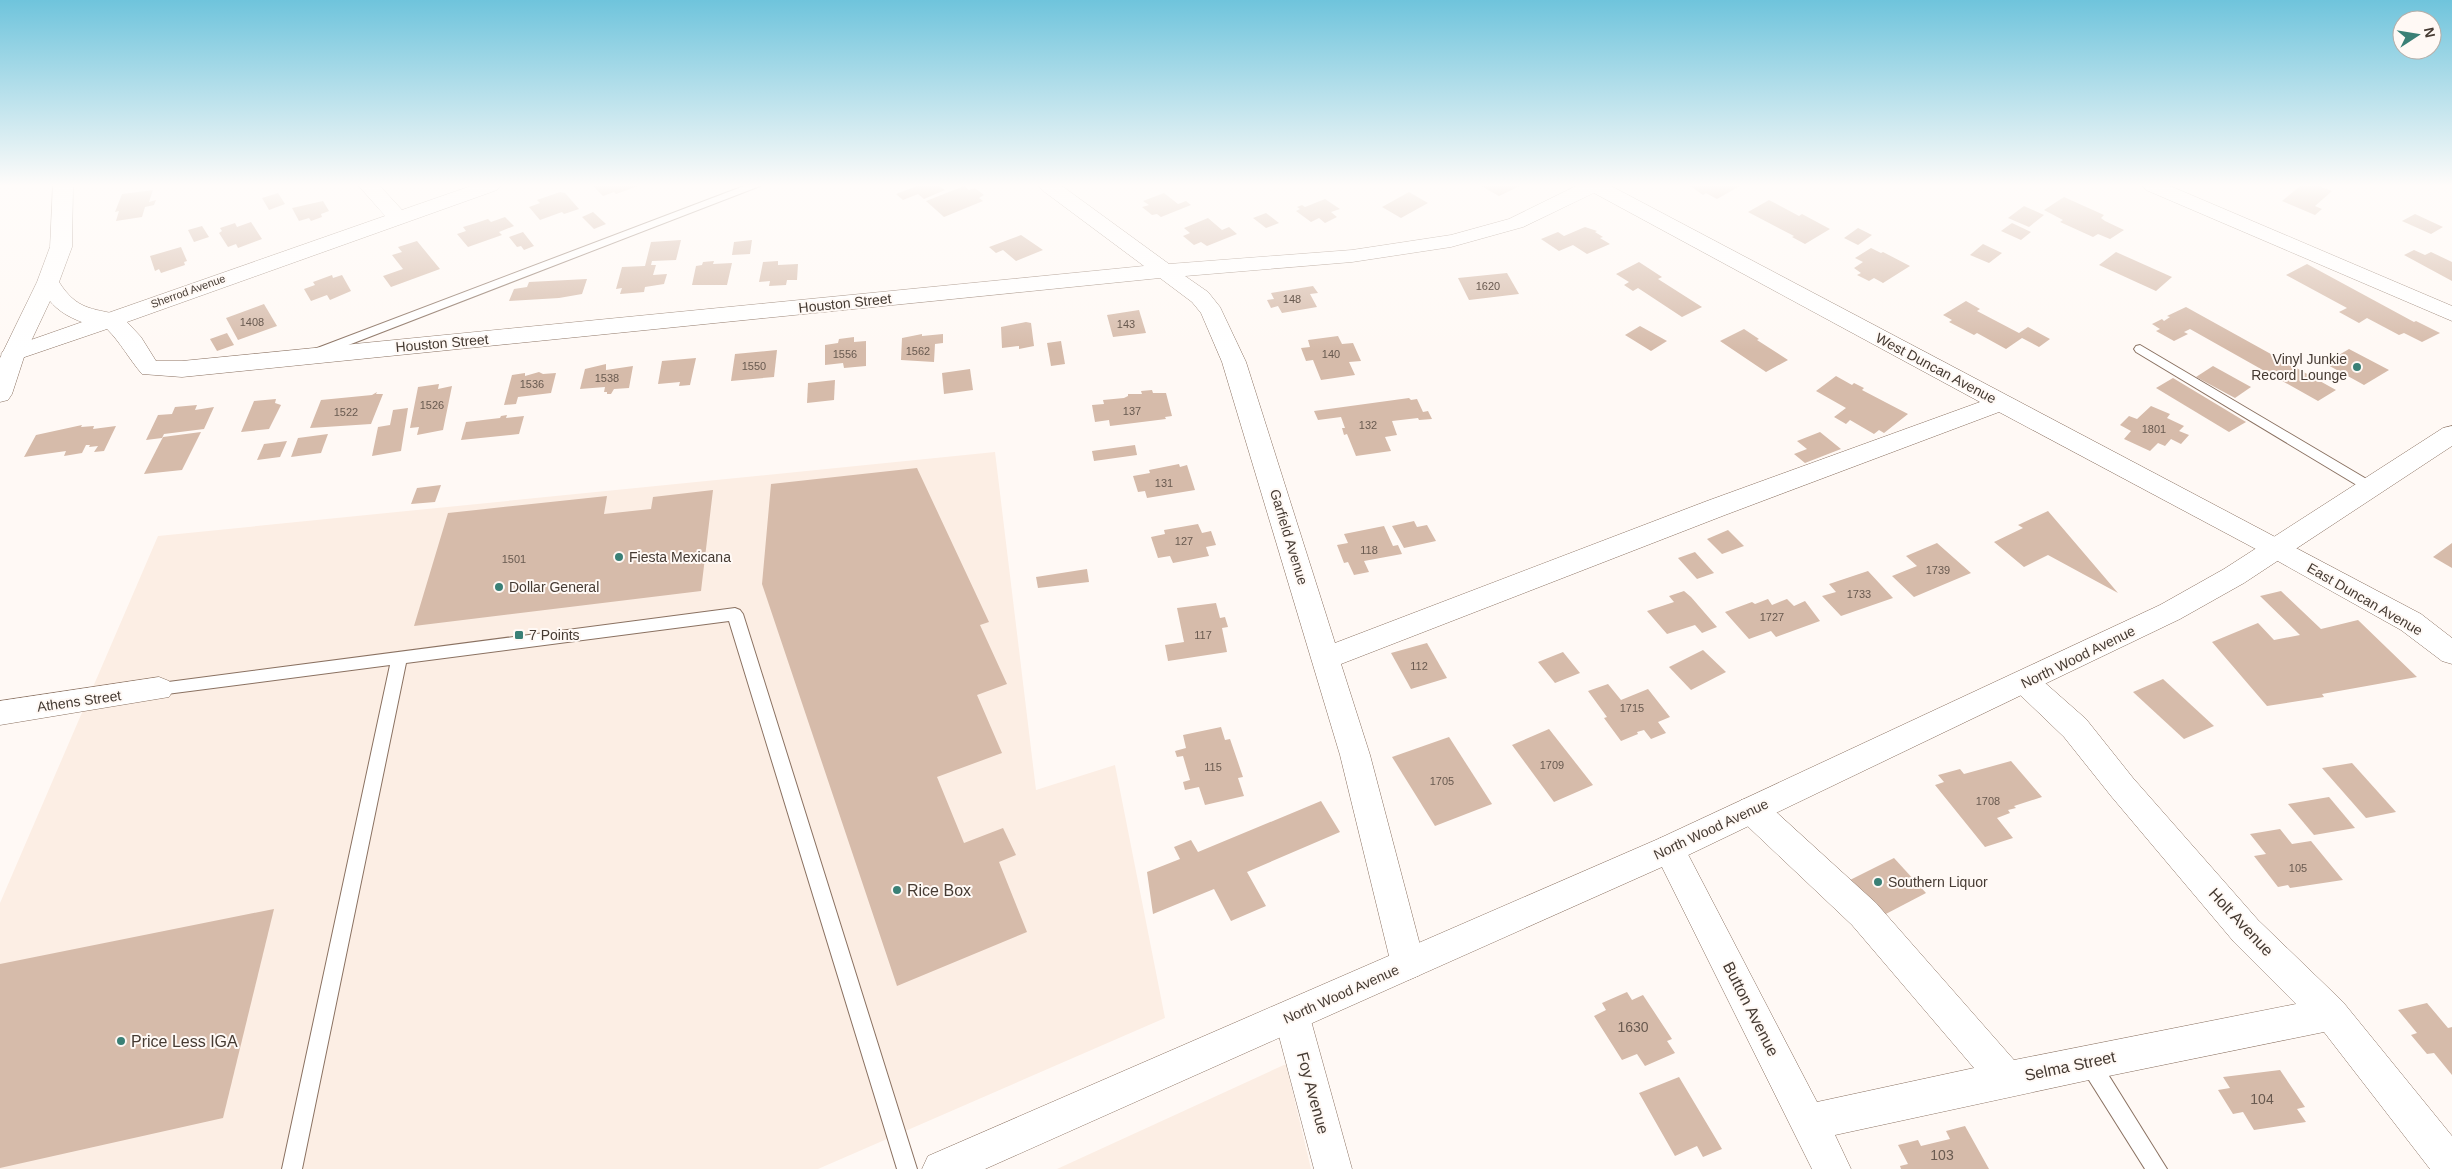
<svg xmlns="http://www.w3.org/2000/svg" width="2452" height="1169" viewBox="0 0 2452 1169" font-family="Arial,sans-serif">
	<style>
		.built { fill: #fceee4 }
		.building { fill: #d6bbaa }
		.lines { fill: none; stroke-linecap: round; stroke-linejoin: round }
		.lane-casing { stroke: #8a7161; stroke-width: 2 }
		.street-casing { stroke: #8a7161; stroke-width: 1 }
		.secondary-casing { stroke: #8a7161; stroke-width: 1 }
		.lane { fill: #fff; fill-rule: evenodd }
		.street { fill: #fff; fill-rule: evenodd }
		.secondary { fill: #fff; fill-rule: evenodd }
		.poi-dot { fill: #3a8076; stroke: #fff9f5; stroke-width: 2 }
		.labels { text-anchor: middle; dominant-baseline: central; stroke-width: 4; stroke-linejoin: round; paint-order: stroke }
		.number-label { font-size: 11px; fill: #695a50 }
		.far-street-label { font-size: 11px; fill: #453a32; stroke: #fff9f5 }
		.street-label { font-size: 14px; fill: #453a32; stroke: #fff9f5 }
		.poi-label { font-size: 14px; fill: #453a32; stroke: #fff9f5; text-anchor: start }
		.near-number-label { font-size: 14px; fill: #695a50 }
		.near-poi-label { font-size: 16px; fill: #453a32; stroke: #fff9f5; text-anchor: start }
		.near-street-label { font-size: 16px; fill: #453a32; stroke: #fff9f5 }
	</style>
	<rect width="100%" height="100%" fill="#fff9f5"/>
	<g class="built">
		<polygon points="995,452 1036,790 1115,765 1165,1018 818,1169 0,1169 0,903 158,536"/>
		<polygon points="1286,1064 1311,1169 1057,1169"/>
	</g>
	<g class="building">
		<polygon points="593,186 638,186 616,194 614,192 603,196"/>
		<polygon points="917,186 939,186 945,190 924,199 918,194 903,200 896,194"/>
		<polygon points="964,186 969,190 975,188 984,195 979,198 983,201 944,217 926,201"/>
		<polygon points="1481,186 1520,186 1499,196"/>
		<polygon points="1690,186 1740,186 1717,199 1706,193 1703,195"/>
		<polygon points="2300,186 2319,186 2332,191 2315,206 2322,209 2315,215 2282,201"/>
		<polygon points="153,190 149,202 156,200 154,205 145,207 142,217 116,221 119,211 115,212 122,194"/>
		<polygon points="560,192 565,193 579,209 564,214 562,212 540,220 529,207 540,203 537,200"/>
		<polygon points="1409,192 1428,203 1401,218 1382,207"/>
		<polygon points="278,193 285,204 269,210 262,198"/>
		<polygon points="1164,193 1178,204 1186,201 1191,205 1161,217 1157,214 1152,215 1142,207 1149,205 1143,201"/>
		<polygon points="2064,197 2104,215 2101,218 2105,221 2124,230 2110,239 2098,234 2093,237 2060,222 2063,220 2044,210"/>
		<polygon points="1325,199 1340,209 1331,212 1337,217 1325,223 1319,218 1311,222 1296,211 1300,209 1297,207 1302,205 1305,207"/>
		<polygon points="1769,200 1799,216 1802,214 1830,229 1805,244 1792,237 1794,236 1748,212"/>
		<polygon points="323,201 329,211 321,214 322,217 311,221 309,218 299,221 292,208"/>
		<polygon points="2024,206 2044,215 2029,227 2008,218"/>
		<polygon points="593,212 606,224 594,229 582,217"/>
		<polygon points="1266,213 1279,223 1266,228 1253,218"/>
		<polygon points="2415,214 2443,227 2431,234 2402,221"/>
		<polygon points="505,217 514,226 499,232 502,235 468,247 457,234 466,231 463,227 476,223 488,219 491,222"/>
		<polygon points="1208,218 1222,230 1229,227 1237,234 1207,246 1201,242 1194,245 1183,236 1190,233 1184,228"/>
		<polygon points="251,222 262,239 238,248 236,244 228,247 219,233 222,231 220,228 235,223 237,227"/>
		<polygon points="2012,223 2031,232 2021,240 2001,231"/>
		<polygon points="202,226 209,237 194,242 188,230"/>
		<polygon points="1585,227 1597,231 1595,232 1603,237 1600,238 1610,244 1587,254 1573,245 1559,251 1541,239 1558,232 1564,236"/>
		<polygon points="1858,228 1872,235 1858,245 1844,238"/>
		<polygon points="523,232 534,246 524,250 521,246 517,247 509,237"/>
		<polygon points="1021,235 1043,250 1016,261 1003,250 996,253 989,247"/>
		<polygon points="681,240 676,260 652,261 651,265 656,265 653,275 667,274 664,284 645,287 644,292 620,294 622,288 616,289 622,267 645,266 651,242"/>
		<polygon points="752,240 750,254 732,255 734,242"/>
		<polygon points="417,241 440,269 391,287 383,276 403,269 392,255 402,252 398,247"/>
		<polygon points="1983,244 2002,253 1989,263 1970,255"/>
		<polygon points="181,247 187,261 184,262 185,265 161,273 159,269 155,271 150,256"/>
		<polygon points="1871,248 1881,253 1883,252 1910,266 1883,283 1874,278 1869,281 1857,275 1861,273 1854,268 1863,262 1855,258"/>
		<polygon points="2414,250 2425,255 2431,252 2452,262 2452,281 2404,255"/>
		<polygon points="2116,252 2172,277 2156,291 2099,265"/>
		<polygon points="714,261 713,264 732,263 727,285 692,285 696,266 702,265 703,262"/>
		<polygon points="778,261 778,265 798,264 797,280 787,280 786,285 769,286 770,281 759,282 763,262"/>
		<polygon points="1639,262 1662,277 1658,279 1702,307 1682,317 1638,288 1633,291 1624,285 1629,282 1616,274"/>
		<polygon points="2307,264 2414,322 2416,321 2440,333 2422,342 2404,333 2399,335 2367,318 2359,323 2339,312 2347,308 2286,275"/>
		<polygon points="1507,273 1519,294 1469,300 1458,278"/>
		<polygon points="332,275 333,278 342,275 351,291 330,300 327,295 311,301 304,289 315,285 313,282"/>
		<polygon points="587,279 582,294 559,298 509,301 514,289 527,287 529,282"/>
		<polygon points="1313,286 1318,293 1310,294 1317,307 1282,313 1278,306 1271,308 1267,300 1274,299 1271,293"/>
		<polygon points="1966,301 1980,309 1977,311 2019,333 2028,327 2050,339 2039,347 2022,338 2006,349 1977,333 1974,335 1949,322 1952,320 1943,315"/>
		<polygon points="264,304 277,326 238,340 226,318"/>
		<polygon points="2186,307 2336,390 2318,401 2190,329 2184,332 2188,334 2174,341 2156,331 2160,329 2152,324 2162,319 2164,321 2170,317 2167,316"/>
		<polygon points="1139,310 1146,333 1113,337 1107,315"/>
		<polygon points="1026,322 1031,323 1034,346 1019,349 1019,346 1002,348 1001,327"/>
		<polygon points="1640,326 1667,341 1651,351 1625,335"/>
		<polygon points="1744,329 1759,339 1757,340 1788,360 1766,372 1720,341"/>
		<polygon points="227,333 234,345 217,351 210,339"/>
		<polygon points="922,334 922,336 943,334 943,343 935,344 934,362 901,360 902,338"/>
		<polygon points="1338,336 1342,344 1353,343 1361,361 1349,362 1355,375 1321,380 1313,360 1306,361 1301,348 1310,347 1308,340"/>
		<polygon points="854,337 854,342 866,341 866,366 844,368 843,363 825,365 825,345 838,343 839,339"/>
		<polygon points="1061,341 1065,364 1051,366 1047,343"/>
		<polygon points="2349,349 2389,370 2364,385 2326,364 2328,363 2321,359 2327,356 2332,359"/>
		<polygon points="777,350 774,377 731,381 735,354"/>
		<polygon points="696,358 690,385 679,386 680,382 658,384 662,361"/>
		<polygon points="606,364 606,370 633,366 629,388 614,389 611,394 607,394 607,392 604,392 605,387 580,389 585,369"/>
		<polygon points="2213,366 2251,387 2235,398 2196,377"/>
		<polygon points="970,369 973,390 944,394 942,373"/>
		<polygon points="539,372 543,374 556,373 551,393 518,397 516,404 504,405 512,375 525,373 525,376"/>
		<polygon points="1836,376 1852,385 1854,383 1864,388 1862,390 1908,414 1884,433 1879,430 1874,434 1850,420 1846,424 1834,417 1846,408 1816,391"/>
		<polygon points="2173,378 2246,422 2229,432 2156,388"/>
		<polygon points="835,380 834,400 807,403 808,383"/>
		<polygon points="439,384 438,389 452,386 443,430 417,435 419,427 410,428 418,387"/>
		<polygon points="1152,390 1153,393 1166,393 1172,416 1165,417 1166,419 1110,426 1109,420 1095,422 1092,405 1104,404 1103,400 1124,398 1128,396 1128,394 1142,394 1141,391"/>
		<polygon points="377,392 376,394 383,394 371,424 310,428 321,400 372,395"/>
		<polygon points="1409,398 1411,400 1417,399 1423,412 1428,411 1432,419 1419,420 1418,418 1392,421 1397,435 1385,437 1391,451 1356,456 1347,434 1344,435 1342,428 1345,428 1341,417 1318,420 1314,411"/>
		<polygon points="276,399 275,403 281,405 269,429 241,432 254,401"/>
		<polygon points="197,405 195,410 214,407 204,429 164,434 162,438 146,440 158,415 172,414 175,407"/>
		<polygon points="2151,406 2170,414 2167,418 2184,426 2179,431 2189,435 2181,444 2171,439 2165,446 2158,443 2150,451 2124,439 2131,431 2120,425 2129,416 2137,419"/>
		<polygon points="408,408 401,451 372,456 378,427 390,425 393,410"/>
		<polygon points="507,415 506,418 524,416 519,434 461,440 466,422 500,418 501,416"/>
		<polygon points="82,425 81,427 94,426 93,429 116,426 104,451 94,452 98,446 89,447 90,445 86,445 82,453 64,456 66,451 24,457 36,435"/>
		<polygon points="201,432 182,470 144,474 163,437"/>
		<polygon points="1820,432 1841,449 1805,463 1794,454 1807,449 1797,441"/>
		<polygon points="328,434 321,453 291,457 298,438"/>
		<polygon points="287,441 280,457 257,460 264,444"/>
		<polygon points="1135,445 1137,455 1094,461 1092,451"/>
		<polygon points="1179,464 1180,467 1187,465 1195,490 1147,498 1145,491 1138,492 1133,476 1150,473 1149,470"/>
		<polygon points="917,468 989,622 980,625 1007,684 977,695 1002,753 937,777 964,843 1003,828 1016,855 999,862 1027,932 897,986 762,584 771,484"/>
		<polygon points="441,485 435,502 411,504 417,488"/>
		<polygon points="713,490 701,591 414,626 448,513 607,496 604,514 651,509 653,497"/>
		<polygon points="2048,511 2118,593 2048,555 2024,567 1994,542 2023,528 2018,525"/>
		<polygon points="1414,521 1417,527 1427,525 1436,541 1404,548 1392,526"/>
		<polygon points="1198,524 1202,533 1211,531 1216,545 1206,547 1209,556 1173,563 1170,556 1158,558 1151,537 1165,534 1164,530"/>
		<polygon points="1384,526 1393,546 1398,545 1402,554 1364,561 1369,572 1354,575 1348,562 1344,563 1337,545 1348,543 1344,534"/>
		<polygon points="1728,530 1744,546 1722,554 1707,539"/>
		<polygon points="1937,543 1971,573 1914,597 1892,576 1917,566 1906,556"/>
		<polygon points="2452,543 2452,568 2433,557"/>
		<polygon points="1695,552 1714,573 1697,579 1678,558"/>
		<polygon points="1087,569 1089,582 1038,588 1036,577"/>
		<polygon points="1868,571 1893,598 1841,616 1822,596 1836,592 1829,584"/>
		<polygon points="1684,591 1691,597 1717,627 1702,633 1695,625 1667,634 1647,611 1674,602 1669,596"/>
		<polygon points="2281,591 2321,629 2358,620 2417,677 2322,694 2324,697 2267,706 2212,642 2258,623 2274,640 2300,635 2260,596"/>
		<polygon points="1768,599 1772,605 1787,599 1794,606 1805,601 1820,621 1776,637 1771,631 1749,639 1725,612 1752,602 1755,604"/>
		<polygon points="1216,603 1220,618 1225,617 1228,627 1222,628 1227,652 1168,661 1165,645 1184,642 1177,608"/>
		<polygon points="1427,643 1447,678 1411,689 1391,653"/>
		<polygon points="1703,650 1726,672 1691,690 1669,667"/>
		<polygon points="1563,652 1580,673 1555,683 1538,662"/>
		<polygon points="2163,679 2214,726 2184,739 2133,692"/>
		<polygon points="1608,684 1621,700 1648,689 1670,717 1658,722 1666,733 1651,739 1644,730 1637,732 1638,734 1621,741 1604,718 1607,717 1588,691"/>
		<polygon points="1221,727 1225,740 1230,739 1243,777 1238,778 1244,796 1205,805 1199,787 1185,790 1183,782 1190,780 1183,756 1177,757 1175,751 1186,748 1183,735"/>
		<polygon points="1549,729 1593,785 1554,802 1512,745"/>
		<polygon points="1449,737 1492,804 1435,826 1392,757"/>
		<polygon points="2011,761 2042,797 2014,806 2016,808 2008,810 2010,813 1997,818 2013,838 1985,847 1935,785 1944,782 1938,775 1960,769 1964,774"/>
		<polygon points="2352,763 2396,812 2366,818 2322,768"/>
		<polygon points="2329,797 2355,828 2314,835 2288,804"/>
		<polygon points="1321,801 1340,832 1247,872 1266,906 1231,921 1214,889 1153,914 1147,872 1180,859 1174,847 1191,840 1198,852"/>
		<polygon points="2280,829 2292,844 2311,841 2343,880 2290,888 2288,885 2278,887 2254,856 2266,854 2250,834"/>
		<polygon points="1894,858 1926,893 1882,916 1844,883"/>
		<polygon points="274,909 223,1118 0,1168 0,964"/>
		<polygon points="1627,992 1632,1000 1643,995 1672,1039 1667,1041 1675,1053 1645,1066 1637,1054 1622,1060 1594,1016 1606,1010 1602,1003"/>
		<polygon points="2427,1003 2448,1028 2452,1027 2452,1075 2434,1053 2427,1054 2411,1035 2417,1033 2398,1010"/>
		<polygon points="2280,1070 2305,1107 2297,1109 2306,1122 2254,1130 2243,1112 2233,1114 2218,1090 2230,1088 2223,1077"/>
		<polygon points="1679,1077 1722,1149 1703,1157 1697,1146 1675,1156 1639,1093"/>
		<polygon points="1965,1126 1989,1169 1901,1169 1900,1166 1908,1164 1898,1145 1918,1140 1921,1146 1950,1139 1946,1131"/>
	</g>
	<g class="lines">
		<defs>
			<g id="lane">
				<polygon points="744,186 760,186 320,356 316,357 310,353 312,350"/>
				<polygon points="2140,345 2375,484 2377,487 2375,490 2365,490 2136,352 2134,349 2136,346"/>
				<polygon points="735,608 740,610 743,614 917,1169 897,1169 729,621 406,663 302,1169 282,1169 390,665 159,695 153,694 151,689 153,684"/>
				<polygon points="2089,1052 2096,1055 2167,1169 2145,1169 2082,1069 2079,1062 2082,1055"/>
			</g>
			<g id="street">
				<path d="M359 186H380L402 210 471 186H500L497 190 127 322 141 337 156 361H182L1144 266 1042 190 1039 186H1062L1169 264 1352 250 1451 235 1509 219 1576 186H1611L2421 614 2452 638V664L2442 661 2401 630 2267 555 1999 412 1725 515 1341 664 1370 755 1425 964 1420 975 1408 980 1396 975 1391 964 1340 755 1222 362 1201 313 1192 302 1160 278 182 377 142 374C129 359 121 343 107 329L13 361 5 359 1 354 5 349 385 216ZM1594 193 1980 402 1707 501 1335 643 1246 362 1220 307 1208 292 1185 276 1352 262 1451 247 1523 227Z"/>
				<polygon points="2143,186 2170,186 2452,306 2452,321 2146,190"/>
				<polygon points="2025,670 2035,674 2086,719 2133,778 2258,920 2343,1002 2452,1136 2452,1169 2430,1169 2324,1032 2089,1080 1835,1135 1851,1169 1812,1169 1653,849 1658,839 1669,835 1680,839 1817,1102 1974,1068 1852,925 1741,820 1736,810 1741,800 1752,797 1763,800 1876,903 2014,1060 2296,1004 2234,942 2111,796 2064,737 2015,690 2010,682 2015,674"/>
				<polygon points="159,677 169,681 174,689 169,697 0,725 0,701"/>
				<polygon points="1292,1000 1305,1005 1310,1017 1352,1169 1314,1169 1274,1017 1279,1005"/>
			</g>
			<g id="secondary">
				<path d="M53 186H73L72 247 59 282C77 310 91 308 120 315L123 320 120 325C98 331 64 319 50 301L25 354 12 394 8 400 0 402V358L37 282 50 247Z"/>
				<polygon points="2452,426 2452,446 2244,583 2180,619 1680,859 985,1169 922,1169 928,1156 1658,839 2160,605 2224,569 2443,428"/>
			</g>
		</defs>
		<use href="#lane" class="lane-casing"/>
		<use href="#street" class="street-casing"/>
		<use href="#secondary" class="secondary-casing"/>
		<use href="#lane" class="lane"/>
		<use href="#street" class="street"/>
		<use href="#secondary" class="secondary"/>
	</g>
	<linearGradient id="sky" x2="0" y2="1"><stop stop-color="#6fc4dc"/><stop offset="0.53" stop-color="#fffcfa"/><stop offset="1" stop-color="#fffcfa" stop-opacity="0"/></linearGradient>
	<rect width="2452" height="350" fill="url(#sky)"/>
	<g class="poi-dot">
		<circle cx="2357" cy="367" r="5"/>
		<circle cx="619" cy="557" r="5"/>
		<circle cx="499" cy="587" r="5"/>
		<rect x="514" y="630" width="10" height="10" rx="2.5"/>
		<circle cx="1878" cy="882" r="5"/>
		<circle cx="897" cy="890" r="5"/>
		<circle cx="121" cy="1041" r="5"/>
	</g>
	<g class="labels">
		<g class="number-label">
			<text x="1488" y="286">1620</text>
			<text x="1292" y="299">148</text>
			<text x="252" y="322">1408</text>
			<text x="1126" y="324">143</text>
			<text x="918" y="351">1562</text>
			<text x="845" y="354">1556</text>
			<text x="1331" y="354">140</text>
			<text x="754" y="366">1550</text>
			<text x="607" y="378">1538</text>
			<text x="532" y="384">1536</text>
			<text x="432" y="405">1526</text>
			<text x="1132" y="411">137</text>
			<text x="346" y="412">1522</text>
			<text x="1368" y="425">132</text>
			<text x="2154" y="429">1801</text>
			<text x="1164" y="483">131</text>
			<text x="1184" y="541">127</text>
			<text x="1369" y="550">118</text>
			<text x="514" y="559">1501</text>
			<text x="1938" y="570">1739</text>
			<text x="1859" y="594">1733</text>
			<text x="1772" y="617">1727</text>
			<text x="1203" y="635">117</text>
			<text x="1419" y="666">112</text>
			<text x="1632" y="708">1715</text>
			<text x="1552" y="765">1709</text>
			<text x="1213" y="767">115</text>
			<text x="1442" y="781">1705</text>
			<text x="1988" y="801">1708</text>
			<text x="2298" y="868">105</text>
		</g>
		<g class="far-street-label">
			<text transform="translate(188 291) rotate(-20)">Sherrod Avenue</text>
		</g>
		<g class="street-label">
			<text transform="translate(845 303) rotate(-6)">Houston Street</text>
			<text transform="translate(442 343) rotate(-5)">Houston Street</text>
			<text transform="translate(1936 368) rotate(28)">West Duncan Avenue</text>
			<text transform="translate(1289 537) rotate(73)">Garfield Avenue</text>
			<text transform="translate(2365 599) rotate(30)">East Duncan Avenue</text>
			<text transform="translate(2078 657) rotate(-26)">North Wood Avenue</text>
			<text transform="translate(79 701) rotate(-8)">Athens Street</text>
			<text transform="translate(1711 829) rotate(-25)">North Wood Avenue</text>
			<text transform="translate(1341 994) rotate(-24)">North Wood Avenue</text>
		</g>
		<g class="poi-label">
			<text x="2347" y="359" text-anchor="end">Vinyl Junkie<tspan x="2347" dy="16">Record Lounge</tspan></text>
			<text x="629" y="557">Fiesta Mexicana</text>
			<text x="509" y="587">Dollar General</text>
			<text x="529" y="635">7 Points</text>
			<text x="1888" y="882">Southern Liquor</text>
		</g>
		<g class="near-number-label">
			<text x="1633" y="1027">1630</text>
			<text x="2262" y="1099">104</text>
			<text x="1942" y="1155">103</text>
		</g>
		<g class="near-poi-label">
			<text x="907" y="890">Rice Box</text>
			<text x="131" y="1041">Price Less IGA</text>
		</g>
		<g class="near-street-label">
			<text transform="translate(2241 922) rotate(47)">Holt Avenue</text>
			<text transform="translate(1751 1009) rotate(63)">Button Avenue</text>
			<text transform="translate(2070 1066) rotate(-12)">Selma Street</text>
			<text transform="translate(1313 1093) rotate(75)">Foy Avenue</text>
		</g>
	</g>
	<g transform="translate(2417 35) rotate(78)"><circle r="24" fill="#fff9f5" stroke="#b5ada7"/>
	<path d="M0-4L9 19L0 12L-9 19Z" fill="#3a8076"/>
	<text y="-8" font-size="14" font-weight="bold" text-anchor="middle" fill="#453a32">N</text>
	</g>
</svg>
